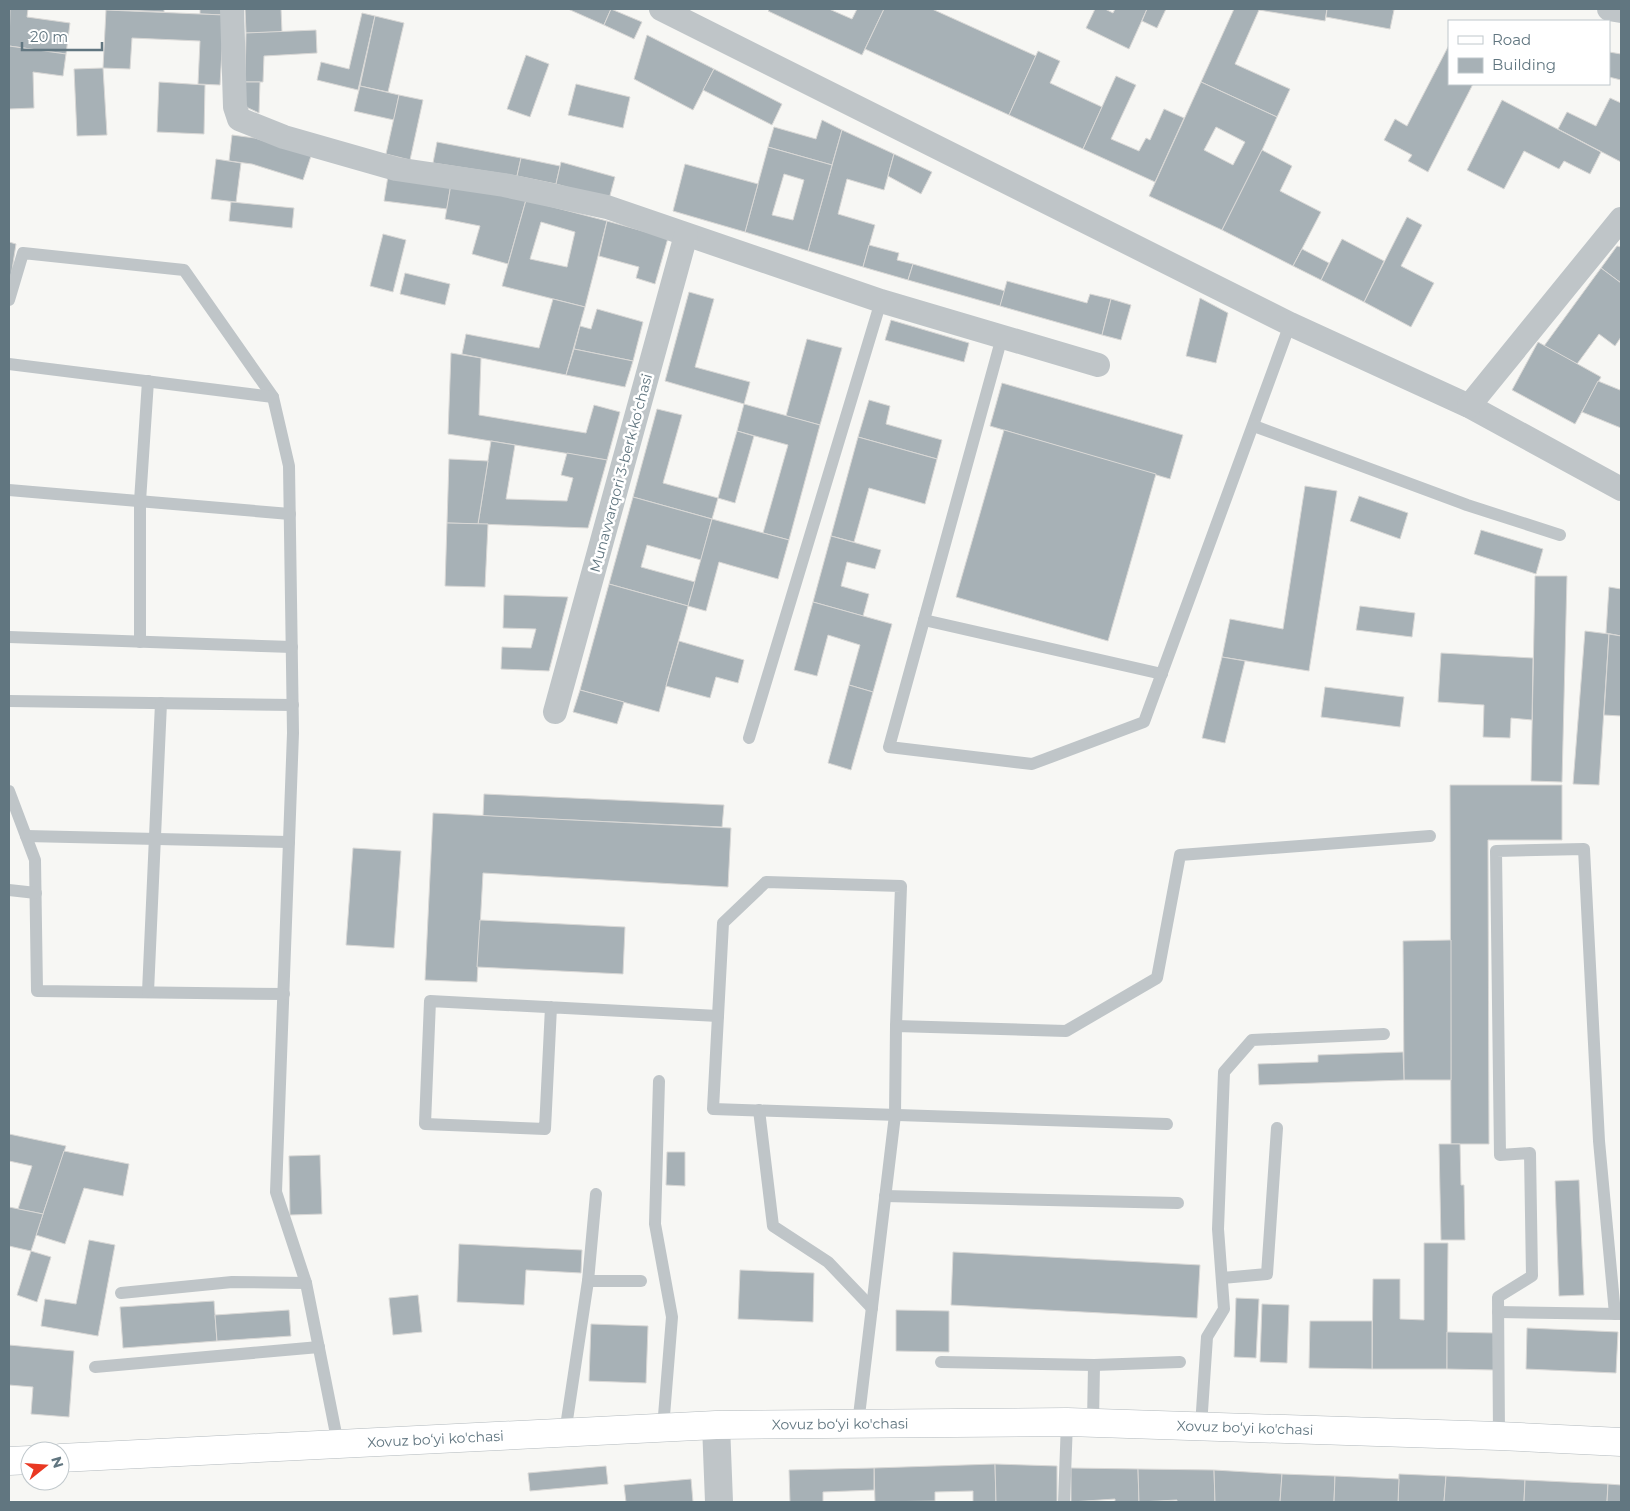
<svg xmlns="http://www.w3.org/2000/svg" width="1630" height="1511" viewBox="0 0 1630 1511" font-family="Montserrat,sans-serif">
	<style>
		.building { fill: #a7b1b6; stroke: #d9d8d6; fill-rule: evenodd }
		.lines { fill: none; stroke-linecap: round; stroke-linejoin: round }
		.secondary-casing { stroke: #b2b9bd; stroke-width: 29 }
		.service { stroke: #bfc5c8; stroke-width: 12 }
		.minor { stroke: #bfc5c8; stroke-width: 24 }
		.tertiary { stroke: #bfc5c8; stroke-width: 28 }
		.secondary { stroke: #fff; stroke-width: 28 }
		.labels { text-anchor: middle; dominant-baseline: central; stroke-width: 5; stroke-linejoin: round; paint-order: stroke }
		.street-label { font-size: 14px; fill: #617680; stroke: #fff }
	</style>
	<rect width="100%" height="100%" fill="#f7f7f4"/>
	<g class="building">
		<polygon points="10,9 28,9 27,17 70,23 66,54 9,46"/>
		<polygon points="106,9 164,9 164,12"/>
		<polygon points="200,9 223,9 224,15 200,14"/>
		<polygon points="245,9 281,9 282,32 246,33"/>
		<polygon points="568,9 611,9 604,25"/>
		<polygon points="611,9 642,22 634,39 604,25"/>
		<polygon points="770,9 829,9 852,19 857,9 884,9 862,55 768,11"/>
		<polygon points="884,9 932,9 1036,56 1009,115 865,49"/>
		<polygon points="1095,9 1105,9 1113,13 1115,9 1147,9 1129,49 1086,28"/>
		<polygon points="1147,9 1166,9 1157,28 1142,21"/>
		<polygon points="1234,9 1327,9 1325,21 1259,10 1235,64 1290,89 1277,117 1201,82"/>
		<polygon points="1327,9 1389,9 1394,10 1390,29 1326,17"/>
		<polygon points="106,10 224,15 220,85 198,84 200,41 132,38 130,69 103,68"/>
		<polygon points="362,13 375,16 358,90 317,80 321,62 349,69"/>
		<polygon points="375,16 404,23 388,92 360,86"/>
		<polygon points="316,30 317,53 264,56 263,82 245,82 246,33"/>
		<polygon points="647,35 714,69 693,110 634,79"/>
		<polygon points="1449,45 1449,84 1473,84 1428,172 1408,161 1412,155 1384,140 1395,119 1407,126"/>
		<polygon points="9,46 66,54 63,76 33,72 34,108 9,109"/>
		<polygon points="1038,51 1060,61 1050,83 1102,107 1083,149 1009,115"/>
		<polygon points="1609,52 1621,54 1621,80 1609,77"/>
		<polygon points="526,55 549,64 530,117 507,109"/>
		<polygon points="103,68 107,135 77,136 74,69"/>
		<polygon points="714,69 782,104 772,125 703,90"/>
		<polygon points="1116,76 1136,85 1111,139 1139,151 1146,138 1150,140 1164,109 1184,118 1155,182 1083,149"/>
		<polygon points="159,82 205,85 204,134 157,132"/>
		<polygon points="245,82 260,82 259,113 244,106"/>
		<path d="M1201 82 1277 117 1262 150 1222 230 1149 196ZM1216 127 1245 142 1233 165 1204 150Z"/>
		<polygon points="576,84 630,97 623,128 568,115"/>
		<polygon points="360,86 399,95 394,120 354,111"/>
		<polygon points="399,95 423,100 410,160 386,154"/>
		<polygon points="1610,98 1621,103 1621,162 1558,129 1567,112 1596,126"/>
		<polygon points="1502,100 1601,152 1590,174 1564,161 1559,169 1524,151 1504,189 1467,170"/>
		<polygon points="822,120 842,130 832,165 768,147 774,127 816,139"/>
		<polygon points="842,130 894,154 884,190 847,179 838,214 875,225 863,267 808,251"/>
		<polygon points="232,135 255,138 311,156 303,180 252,164 229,161"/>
		<polygon points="437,142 521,158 517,176 433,163"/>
		<path d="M768 147 832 165 808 251 745 232ZM784 174 804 180 793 220 772 215Z"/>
		<polygon points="1262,150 1292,166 1280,191 1321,212 1293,266 1222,230"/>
		<polygon points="894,154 932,172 921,194 888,176"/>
		<polygon points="521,158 560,166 556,184 517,176"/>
		<polygon points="216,159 241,163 236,202 211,199"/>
		<polygon points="561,162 615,177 609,199 556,184"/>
		<polygon points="685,164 758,184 745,232 673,211"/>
		<polygon points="388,176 451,184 447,209 384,201"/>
		<polygon points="451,184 526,200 508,264 472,254 480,226 445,219"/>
		<path d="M526 200 607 221 585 307 502 286ZM541 222 575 232 567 267 530 259Z"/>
		<polygon points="231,202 294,208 292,228 229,221"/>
		<polygon points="1407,217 1422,225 1401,266 1434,283 1411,327 1364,302"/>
		<polygon points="607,221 668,238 655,284 636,278 639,267 599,256"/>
		<polygon points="383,234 406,240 393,292 370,286"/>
		<polygon points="1342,239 1384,261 1364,302 1321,280"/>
		<polygon points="9,242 16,244 9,290"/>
		<polygon points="869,245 899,253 897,260 913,264 908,280 863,267"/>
		<polygon points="1617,246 1621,247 1621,283 1601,268"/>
		<polygon points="1302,249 1329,263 1321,280 1293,266"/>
		<polygon points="913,264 1005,291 1000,306 908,280"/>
		<polygon points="1601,268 1621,283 1621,337 1615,346 1599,334 1577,364 1544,346"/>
		<polygon points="405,273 450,284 445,305 400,294"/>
		<polygon points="1007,281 1087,303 1090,294 1111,299 1102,335 1000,306"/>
		<polygon points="689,292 714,299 695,367 750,382 744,404 665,381"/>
		<polygon points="1200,298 1228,313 1216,363 1186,356"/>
		<polygon points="553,299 585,307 566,375 462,354 466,334 539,348"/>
		<polygon points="1111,299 1131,305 1121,340 1102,335"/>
		<polygon points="597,309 643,322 633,361 574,349 580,326 591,329"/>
		<polygon points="891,320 969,343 964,362 885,340"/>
		<polygon points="807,339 842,348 820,425 786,416"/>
		<polygon points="1538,342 1601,377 1575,424 1512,390"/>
		<polygon points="574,349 633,361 625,387 566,375"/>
		<polygon points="451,353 481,358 479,415 586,433 594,405 620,412 607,460 448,434"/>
		<polygon points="1598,381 1620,390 1621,388 1621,428 1582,412"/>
		<polygon points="1002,383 1183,435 1170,479 990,426"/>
		<polygon points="869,400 890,406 886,424 942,440 937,459 858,437"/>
		<polygon points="744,404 820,425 789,540 763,533 788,445 737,431"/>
		<polygon points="657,409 682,415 663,483 718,498 712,519 633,497"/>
		<polygon points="1004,430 1156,474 1108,641 956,597"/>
		<polygon points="737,431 754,436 735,503 718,498"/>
		<polygon points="858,437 937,459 925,504 869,488 854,542 831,536"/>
		<polygon points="491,441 515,445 506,499 567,501 573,478 561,475 567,453 607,460 588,528 478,524"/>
		<polygon points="449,459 488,461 478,524 447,523"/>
		<polygon points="1305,486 1337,491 1309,671 1222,657 1230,619 1283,629"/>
		<polygon points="1359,496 1408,513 1400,539 1350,521"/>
		<polygon points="633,497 712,519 701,560 647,545 641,567 695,582 688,606 609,584"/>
		<polygon points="712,519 789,540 778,579 719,562 706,611 688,606"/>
		<polygon points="447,523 488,524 485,587 445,586"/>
		<polygon points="1481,530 1543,549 1536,574 1474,554"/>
		<polygon points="831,536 881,550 875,569 847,562 841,586 869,594 863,616 813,602"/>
		<polygon points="1535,576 1567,576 1562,782 1531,781"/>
		<polygon points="609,584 688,606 659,712 580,690"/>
		<polygon points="1609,587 1621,589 1621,636 1606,633"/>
		<polygon points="504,595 568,597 549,671 501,669 502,647 531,648 536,629 503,628"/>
		<polygon points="813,602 892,624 873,692 849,685 860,645 828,635 817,676 794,670"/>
		<polygon points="1360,606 1415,613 1412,637 1356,630"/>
		<polygon points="1585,631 1609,634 1599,785 1573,784"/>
		<polygon points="1609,634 1621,636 1621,716 1604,715"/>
		<polygon points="679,641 744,660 738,683 716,677 710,698 666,686"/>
		<polygon points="1441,653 1533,658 1532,720 1511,718 1510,738 1483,737 1484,705 1438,702"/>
		<polygon points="1222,657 1245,661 1225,743 1202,738"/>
		<polygon points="849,685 873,692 851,770 828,763"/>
		<polygon points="1325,687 1404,697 1400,727 1321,717"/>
		<polygon points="580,690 624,702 617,724 573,712"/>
		<polygon points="1450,785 1562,785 1562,840 1488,840 1489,1144 1451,1144"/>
		<polygon points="484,794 724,805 722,827 483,816"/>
		<polygon points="433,813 731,828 728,887 483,873 477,982 425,980"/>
		<polygon points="353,848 401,851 394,948 346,945"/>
		<polygon points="480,920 625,927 623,974 477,967"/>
		<polygon points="1451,940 1451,1080 1404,1080 1403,941"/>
		<polygon points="1403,1052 1404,1080 1259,1085 1258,1064 1318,1062 1318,1055"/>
		<polygon points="9,1134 66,1146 43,1214 18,1209 32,1166 9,1161"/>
		<polygon points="1439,1144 1460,1144 1461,1185 1464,1185 1465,1240 1441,1240"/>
		<polygon points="64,1151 129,1164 123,1196 84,1188 65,1244 36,1235"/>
		<polygon points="667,1152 685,1152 685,1186 666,1185"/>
		<polygon points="320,1155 322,1214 290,1215 289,1156"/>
		<polygon points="1579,1180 1584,1295 1559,1296 1555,1181"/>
		<polygon points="9,1207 43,1214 31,1251 9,1246"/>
		<polygon points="89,1240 115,1245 98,1336 41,1326 45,1299 76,1304"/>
		<polygon points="1424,1243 1448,1243 1447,1369 1372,1369 1373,1279 1400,1279 1400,1319 1424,1320"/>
		<polygon points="459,1244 582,1250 581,1273 526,1270 524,1305 457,1302"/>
		<polygon points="31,1251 51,1257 37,1302 17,1295"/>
		<polygon points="953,1252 1200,1265 1197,1318 951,1305"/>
		<polygon points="740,1270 814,1273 813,1322 738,1319"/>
		<polygon points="418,1295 422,1332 393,1335 389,1298"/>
		<polygon points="1236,1298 1259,1299 1256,1358 1234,1357"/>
		<polygon points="214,1301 217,1341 123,1348 120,1307"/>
		<polygon points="1262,1304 1289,1305 1287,1363 1260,1362"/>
		<polygon points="289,1310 291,1336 217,1341 215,1315"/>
		<polygon points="896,1310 949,1311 949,1352 896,1351"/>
		<polygon points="1310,1321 1372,1321 1372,1369 1309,1368"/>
		<polygon points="591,1324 648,1326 646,1383 589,1381"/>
		<polygon points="1527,1328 1618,1332 1616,1373 1526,1369"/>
		<polygon points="1447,1332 1494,1333 1494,1370 1447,1369"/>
		<polygon points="9,1345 74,1351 69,1417 31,1414 33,1387 9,1385"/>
		<polygon points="995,1464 996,1502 973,1502 973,1491 935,1492 935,1501 875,1502 874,1468"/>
		<polygon points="995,1464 1057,1466 1057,1502 996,1502"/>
		<polygon points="606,1466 608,1484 530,1491 528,1473"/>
		<polygon points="874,1468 874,1490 823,1492 823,1502 790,1502 789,1470"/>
		<polygon points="1071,1468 1138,1469 1139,1502 1115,1502 1115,1499 1071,1502"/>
		<polygon points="1138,1469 1214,1470 1215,1502 1177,1502 1177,1500 1139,1502"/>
		<polygon points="1214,1470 1282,1474 1280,1502 1215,1502"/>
		<polygon points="1282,1474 1335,1476 1334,1502 1280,1502"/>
		<polygon points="1399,1474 1446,1476 1444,1502 1398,1502"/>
		<polygon points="1335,1476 1399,1479 1398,1502 1334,1502"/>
		<polygon points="1446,1476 1525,1480 1524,1502 1444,1502"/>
		<polygon points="691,1479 693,1502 626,1502 624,1485"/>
		<polygon points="1525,1480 1608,1484 1607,1502 1524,1502"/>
		<polygon points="1608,1484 1621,1485 1621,1502 1607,1502"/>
	</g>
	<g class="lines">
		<defs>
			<g id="secondary">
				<path id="s1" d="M60 1458 716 1425 1067 1422 1499 1436 1621 1442"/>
				<polyline points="9,1461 30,1460"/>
			</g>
		</defs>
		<use href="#secondary" class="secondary-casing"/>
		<g class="service">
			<polyline points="9,300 23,253 184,270 273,397 289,466 293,733 276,1192 306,1283 338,1444"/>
			<polyline points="1002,337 889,747 1032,764 1144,722 1290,324"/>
			<polyline points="9,364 273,397"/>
			<polyline points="1254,426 1467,505 1560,535"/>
			<polyline points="9,490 290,514"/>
			<polyline points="924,620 1162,674"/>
			<polyline points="9,637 292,647"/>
			<polyline points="140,642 140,501 148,381"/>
			<polyline points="9,701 293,705"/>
			<polyline points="749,738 881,301"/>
			<polyline points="9,791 35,860 37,991 284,994"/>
			<polyline points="26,836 289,842"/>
			<polyline points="9,890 36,893"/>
			<polyline points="148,992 161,703"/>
			<polyline points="551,1007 545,1129 425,1124 430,1001 718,1016"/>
			<polyline points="896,1026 901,886 766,882 723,923 713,1109 1167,1124"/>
			<polyline points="659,1081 655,1224 672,1317 663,1428"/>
			<polyline points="759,1110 773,1226 828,1262 872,1308"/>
			<polyline points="885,1196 1178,1203"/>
			<polyline points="1222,1278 1267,1274 1277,1128"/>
			<polyline points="588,1281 641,1281"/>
			<polyline points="121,1293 232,1282 306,1283"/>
			<polyline points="1498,1312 1621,1314"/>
			<polyline points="941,1362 1094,1365 1180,1362"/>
			<polyline points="95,1367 319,1347"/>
			<polyline points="1093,1423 1094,1365"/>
			<polyline points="858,1424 895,1115 896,1026 1066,1031 1157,978 1180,855 1430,836"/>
			<polyline points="1201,1426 1207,1337 1224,1309 1218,1229 1224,1072 1252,1040 1384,1034"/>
			<polyline points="565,1433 588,1281 596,1194"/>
			<polyline points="1499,1436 1498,1297 1532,1276 1530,1153 1500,1155 1496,851 1584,849 1599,1141 1615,1314"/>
			<polyline points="1064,1502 1067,1422"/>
		</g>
		<g class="minor">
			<polyline points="232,9 235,107 239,119 284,137 396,169 504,185 607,207 881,301 1098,365"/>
			<polyline points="661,9 1290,324 1469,406 1621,489"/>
			<polyline points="1609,9 1621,11"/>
			<polyline points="1469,406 1621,219"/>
			<polyline points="555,712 686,235"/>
		</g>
		<polyline class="tertiary" points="716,1425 719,1502"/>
		<use href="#secondary" class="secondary"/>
	</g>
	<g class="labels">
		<g class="street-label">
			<text transform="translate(621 473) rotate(-75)">Munavvarqori 3-berk koʻchasi</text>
			<text stroke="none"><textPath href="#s1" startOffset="781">Xovuz bo‘yi ko'chasi</textPath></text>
			<text stroke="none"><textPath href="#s1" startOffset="1186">Xovuz bo‘yi ko'chasi</textPath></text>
			<text stroke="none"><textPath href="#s1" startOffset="376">Xovuz bo‘yi ko'chasi</textPath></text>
		</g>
	</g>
	<rect width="1630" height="1511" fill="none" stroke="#617680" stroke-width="20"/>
	<rect x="1448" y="20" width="162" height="65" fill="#ffffff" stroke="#c0c8cc"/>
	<rect x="1458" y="36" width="25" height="8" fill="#ffffff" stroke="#c0c8cc"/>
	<text x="1492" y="45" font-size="15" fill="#617680">Road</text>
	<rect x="1458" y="58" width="25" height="15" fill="#a7b1b6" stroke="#c0c8cc"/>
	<text x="1492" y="70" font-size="15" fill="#617680">Building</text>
	<g transform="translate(45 1466) rotate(73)"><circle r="24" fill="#ffffff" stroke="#c0c8cc"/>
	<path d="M0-4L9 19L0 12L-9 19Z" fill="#e93822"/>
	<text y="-8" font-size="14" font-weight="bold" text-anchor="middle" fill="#617680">N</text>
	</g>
	<path d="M22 42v8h80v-8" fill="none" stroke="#617680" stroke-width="2.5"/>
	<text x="30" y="42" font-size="15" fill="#617680" stroke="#ffffff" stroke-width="4" paint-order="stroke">20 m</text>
</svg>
